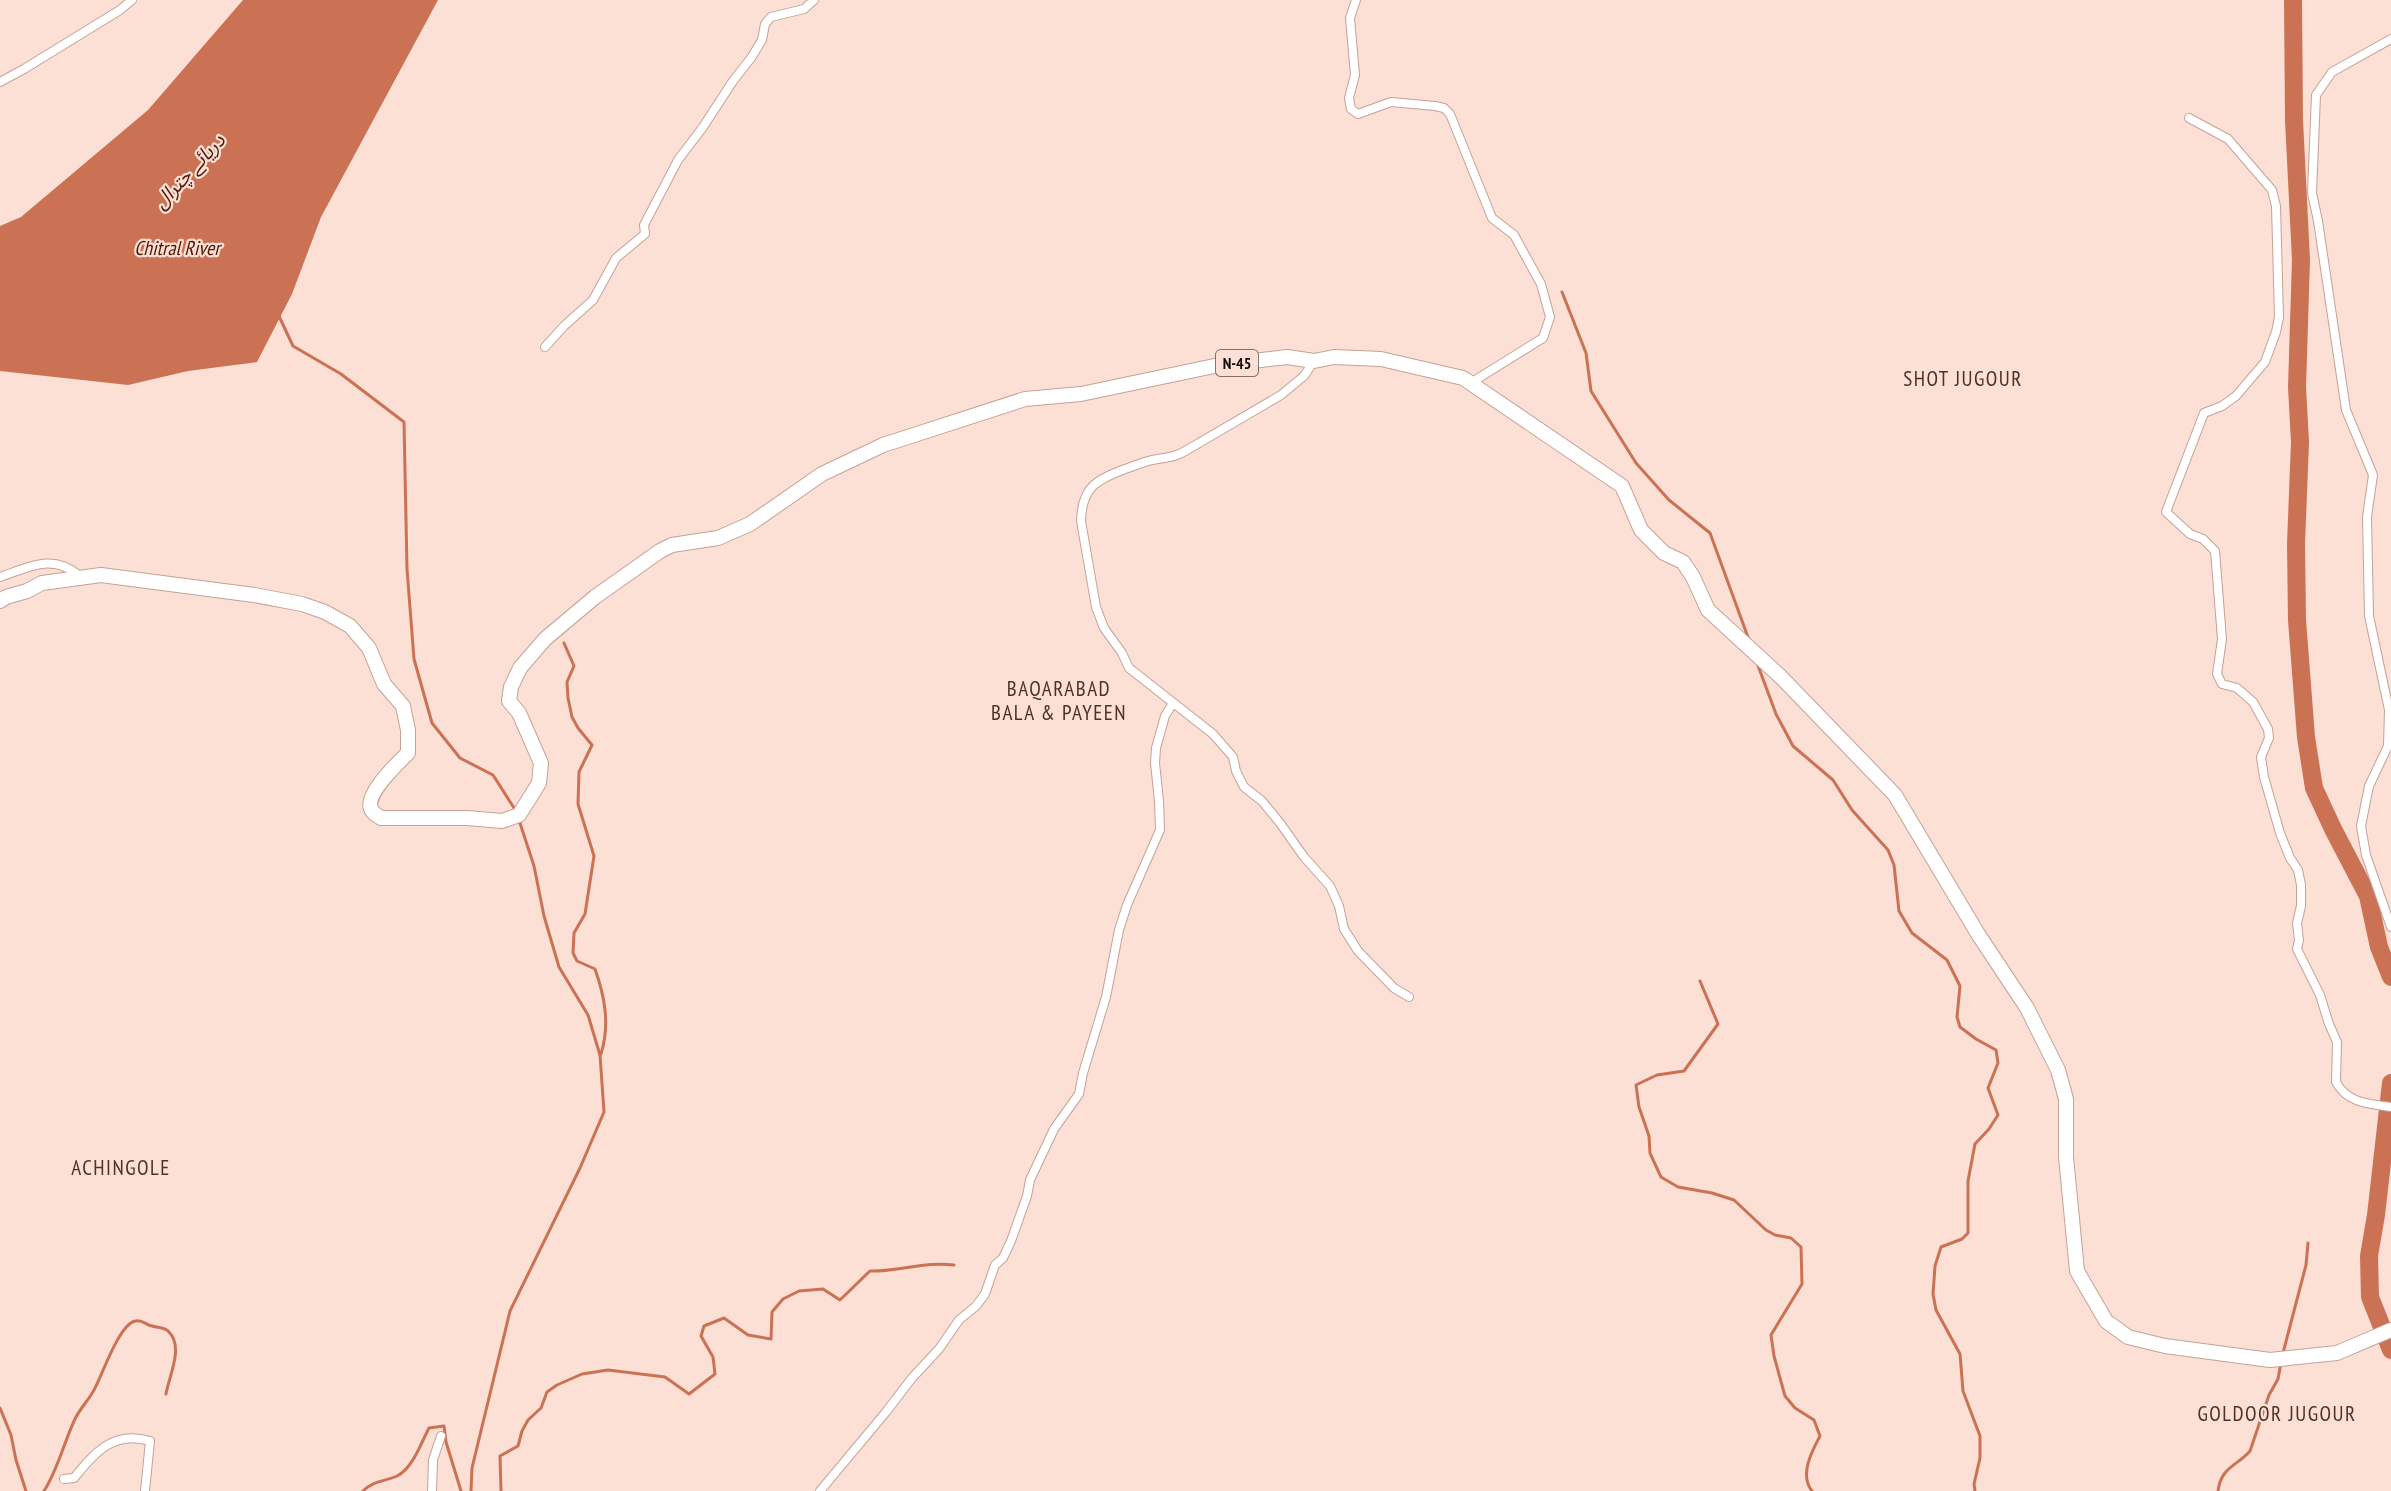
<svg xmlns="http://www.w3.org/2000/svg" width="2391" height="1491" viewBox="0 0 2391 1491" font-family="'PT Sans Narrow','Noto Sans Arabic',sans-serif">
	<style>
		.water { fill: #cb7254 }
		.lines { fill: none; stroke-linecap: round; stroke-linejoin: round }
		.stream { stroke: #cb7254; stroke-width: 3 }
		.river { stroke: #cb7254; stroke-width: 18 }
		.street-casing { stroke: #c5a297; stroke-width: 10 }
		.highway-casing { stroke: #c5a297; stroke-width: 16 }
		.street { stroke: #fff; stroke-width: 8 }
		.highway { stroke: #fff; stroke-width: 14 }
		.labels { text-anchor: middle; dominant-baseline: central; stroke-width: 4.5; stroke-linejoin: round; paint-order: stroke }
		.shield { fill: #fcdfd5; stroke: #5b4b45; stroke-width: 1.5 }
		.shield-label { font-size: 16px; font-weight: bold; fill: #160b07 }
		.water-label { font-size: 20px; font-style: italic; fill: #521904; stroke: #fcdfd5 }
		.quarter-label { font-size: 21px; letter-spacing: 1.5px; fill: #4d3128; stroke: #fcdfd5 }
	</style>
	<rect width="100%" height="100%" fill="#fcdfd5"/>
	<polygon class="water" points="243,0 438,0 321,217 292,294 257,362 188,371 128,385 0,371 0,226 21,217 148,110"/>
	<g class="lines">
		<g class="stream">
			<polyline points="1562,292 1586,353 1591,391 1636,463 1669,500 1710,533 1749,640"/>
			<polyline points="278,314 293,346 341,374 404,422 407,569 414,659 432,723 460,758 493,775 516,811"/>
			<path d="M564 643 574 666 567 682 568 698 572 717 578 728 592 745 579 772 578 804 594 856 585 914 574 933 573 953 577 961 595 969C605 997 610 1025 601 1054"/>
			<polyline points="1757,663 1776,714 1793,746 1833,780 1852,810 1888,850 1894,865 1899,911 1912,933 1947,960 1960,986 1957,1017 1960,1027 1976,1039 1996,1050 1998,1063 1988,1088 1998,1115 1989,1129 1975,1144 1968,1181 1968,1233 1962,1239 1941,1247 1935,1266 1933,1294 1936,1310 1960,1354 1963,1391 1980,1436 1980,1458 1974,1484 1975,1491"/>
			<path d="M1700 981 1718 1024 1684 1071 1657 1075 1636 1085 1639 1107 1649 1136 1650 1153 1661 1177 1678 1187 1712 1193 1734 1200 1766 1230 1775 1235 1791 1238 1801 1247 1802 1284 1771 1335 1774 1356 1785 1396 1795 1408 1814 1420 1820 1436C1812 1451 1799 1475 1812 1491"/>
			<polyline points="2283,1353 2306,1265 2308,1243"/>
			<polyline points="0,1408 11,1435 16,1460 26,1491"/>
			<path d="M44 1491C58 1469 64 1442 75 1419 80 1408 90 1399 95 1388 103 1373 119 1325 135 1321 142 1319 146 1325 152 1326 158 1328 165 1327 169 1332 184 1347 169 1376 166 1394"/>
			<path d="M363 1491C374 1480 384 1482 397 1476 413 1468 421 1443 429 1428L444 1426 446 1442 461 1491"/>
			<polyline points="471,1491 472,1468 510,1311 580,1168 604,1112 600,1055 588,1015 559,967 544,916 534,866 519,820"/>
			<path d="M501 1491 500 1456 518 1446 522 1431 528 1420 541 1408 547 1392 557 1385 582 1374 608 1370 665 1377 689 1394 715 1374 713 1357 701 1336 704 1326 724 1318 748 1335 771 1339 772 1312 783 1299 799 1291 823 1289 840 1300 870 1271C898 1272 926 1261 954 1265"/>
			<path d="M2218 1491C2221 1467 2237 1466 2250 1451L2269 1395 2278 1379 2281 1363"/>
		</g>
		<g class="river">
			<polyline points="2293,0 2294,120 2301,260 2297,387 2300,442 2296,544 2297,620 2306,737 2314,788 2333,829 2368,896 2379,947 2391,977"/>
			<polyline points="2391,1083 2376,1215 2369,1256 2370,1297 2391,1350"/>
		</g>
		<defs>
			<g id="street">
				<polyline points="1356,0 1350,18 1355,75 1349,98 1351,109 1358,114 1391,102 1435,106 1444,108 1450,114 1492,218 1514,235 1541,284 1550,317 1543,338 1469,384"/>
				<polyline points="2391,39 2332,72 2316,95 2312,193 2318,221 2346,410 2373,475 2367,517 2369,616 2389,710 2388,746 2369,786 2361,826 2366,855 2391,927"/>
				<polyline points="0,82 24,69 120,10 132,0"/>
				<path d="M2189 118 2228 139 2272 190 2276 206 2279 317 2276 332 2265 362 2236 396 2222 406 2204 413 2166 512 2190 534 2203 539 2215 551 2222 639 2217 674 2222 684 2237 688 2253 702 2268 729 2269 738 2261 757 2264 777 2280 833 2290 858 2298 870 2301 885V906L2297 923 2299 940 2297 949 2320 995 2329 1024 2337 1042 2336 1082C2347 1103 2369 1104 2391 1107"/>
				<polyline points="545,347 564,326 593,300 616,258 645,234 644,225 678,160 703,127 733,81 751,58 762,40 765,24 771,17 804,9 814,0"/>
				<path d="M1314 361 1304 376 1281 395 1187 450C1174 458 1167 457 1152 460 1143 462 1134 466 1125 469 1096 480 1082 487 1081 521L1096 607 1104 628 1122 653 1129 668 1213 734 1233 757 1236 771 1244 787 1262 801 1280 823 1304 857 1330 886 1339 906 1344 929 1358 951 1394 988 1409 997"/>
				<path d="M0 577C30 567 52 553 80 576"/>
				<path d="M64 1479 74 1478C95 1452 114 1430 150 1441L145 1491"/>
				<polyline points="432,1491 433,1460 441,1436"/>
				<polyline points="820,1491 886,1412 912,1378 939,1349 959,1320 976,1306 985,1294 995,1265 1003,1258 1011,1241 1027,1196 1030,1180 1054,1129 1079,1094 1083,1073 1106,997 1119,930 1127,905 1160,830 1159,801 1155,763 1156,748 1165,716 1173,703"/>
			</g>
			<path id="highway" d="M0 601 6 597 27 591 42 583 101 575 254 595 302 604 325 612 350 626 369 648 384 684 403 706 408 730V753C398 763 360 798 373 812 375 815 379 816 381 818H467L502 821 519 815 539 783 541 763 519 713 509 701 511 687 520 668 545 639 595 597 660 551 672 545 718 538 750 524 822 474 883 445 1025 399 1081 394 1219 365 1287 357 1314 361 1334 357 1381 359 1463 378 1622 486 1641 530 1664 553 1683 562 1693 577 1708 610 1781 677 1895 795 1978 934 2027 1008 2058 1070 2066 1099V1157L2077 1271 2106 1321 2128 1337 2165 1346 2270 1360 2337 1353 2391 1330"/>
		</defs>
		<use href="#street" class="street-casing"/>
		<use href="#highway" class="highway-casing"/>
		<use href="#street" class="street"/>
		<use href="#highway" class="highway"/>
	</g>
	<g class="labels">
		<rect class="shield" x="1216" y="350" width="42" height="26" rx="4.5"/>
		<g class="shield-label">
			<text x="1237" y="363">N-45</text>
		</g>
		<g class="water-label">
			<text transform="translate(189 171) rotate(-47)">دریائے چترال</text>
			<text x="177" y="248">Chitral River</text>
		</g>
		<g class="quarter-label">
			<text x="1963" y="378">SHOT JUGOUR</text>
			<text x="1059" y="688">BAQARABAD<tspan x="1059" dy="24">BALA &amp; PAYEEN</tspan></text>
			<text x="121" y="1167">ACHINGOLE</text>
			<text x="2277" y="1413">GOLDOOR JUGOUR</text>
		</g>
	</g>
</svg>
